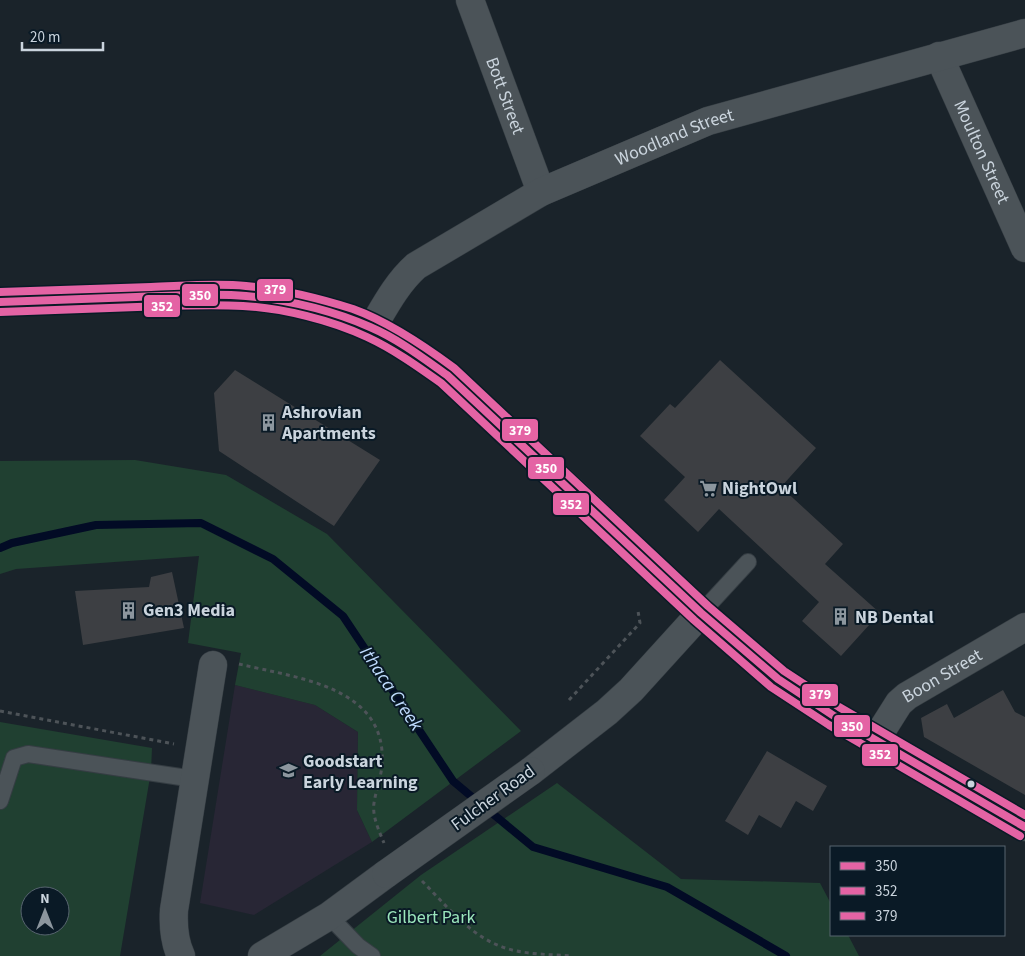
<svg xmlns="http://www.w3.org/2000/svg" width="1025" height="956" viewBox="0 0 1025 956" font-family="'Source Sans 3',sans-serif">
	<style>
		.education { fill: #282635 }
		.green { fill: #204031; fill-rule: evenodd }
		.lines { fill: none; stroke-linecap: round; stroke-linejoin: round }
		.stream { stroke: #020b25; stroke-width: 8 }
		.building { fill: #3d3f43 }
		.service-casing { stroke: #353d43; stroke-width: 18 }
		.minor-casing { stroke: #353d43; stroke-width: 29 }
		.tertiary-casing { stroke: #353d43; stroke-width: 29 }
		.primary-casing { stroke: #353d43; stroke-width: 29 }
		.path { stroke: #4d5358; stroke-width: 3; stroke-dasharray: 4 4; stroke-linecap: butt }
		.service { stroke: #4b5358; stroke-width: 16 }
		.minor { stroke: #4b5358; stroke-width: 28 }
		.tertiary { stroke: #4b5358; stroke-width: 28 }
		.primary { stroke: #4a585a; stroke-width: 28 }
		.tertiary-bridge-casing { stroke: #353d43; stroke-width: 29; stroke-linecap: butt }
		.tertiary-bridge { stroke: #4b5358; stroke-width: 28 }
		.bus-1-casing { stroke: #0a1a26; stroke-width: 11 }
		.bus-2-casing { stroke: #0a1a26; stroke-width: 11 }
		.bus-3-casing { stroke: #0a1a26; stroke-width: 11 }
		.bus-1 { stroke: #e463a4; stroke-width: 8 }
		.bus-2 { stroke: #e463a4; stroke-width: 8 }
		.bus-3 { stroke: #e463a4; stroke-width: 8 }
		.bus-dot { fill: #cad4dd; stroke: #0a1a26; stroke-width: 2 }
		.labels { text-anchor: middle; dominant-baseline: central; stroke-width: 4; stroke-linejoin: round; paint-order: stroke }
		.street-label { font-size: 18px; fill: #cad4dd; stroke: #0a1a26 }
		.poi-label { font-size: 18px; font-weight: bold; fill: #cad4dd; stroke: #0a1a26; text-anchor: start }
		.park-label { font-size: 18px; fill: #9be6bc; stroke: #0a1a26 }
		.water-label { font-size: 19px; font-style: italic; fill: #bfdcfe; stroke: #0a1a26 }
		.line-badge { stroke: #0a1a26; stroke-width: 2 }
		.badge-label { font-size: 14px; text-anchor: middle; font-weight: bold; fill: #fff }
	</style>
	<rect width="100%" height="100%" fill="#1a232a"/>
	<polygon class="education" points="235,685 315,705 358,732 357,810 372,842 254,915 200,903"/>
	<g class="green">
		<polygon points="135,460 226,475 327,534 521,731 372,842 357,810 358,732 315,705 235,685 241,653 188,643 199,556 16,569 0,574 0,461"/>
		<path d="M0 722 152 748 151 771 120 956H0ZM30 896H60V926H30Z"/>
		<polygon points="557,783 681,879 820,883 831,904 831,935 848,935 859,956 320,956 421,875"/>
	</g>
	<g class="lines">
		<g class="stream">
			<polyline points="0,548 12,543 96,525 201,523 273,559 343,616 453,781 478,802"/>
			<polyline points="487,809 533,847 667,887 786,956"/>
		</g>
	</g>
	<g class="building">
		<polygon points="720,360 816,448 781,487 843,544 825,564 880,613 841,656 802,621 819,602 719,509 698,532 664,500 685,477 640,436 670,404 675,408"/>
		<polygon points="235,370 380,460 334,526 219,451 214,393"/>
		<polygon points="172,572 184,628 83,645 75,591 149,587 151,577"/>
		<polygon points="1003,690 1015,712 1025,717 1025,795 924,737 921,718 947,704 954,718"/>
		<polygon points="767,751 827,786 813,811 796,801 781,828 759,815 748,835 725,821"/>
	</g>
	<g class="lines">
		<defs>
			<g id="service">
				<polyline points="701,613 748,562"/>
				<polyline points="0,801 14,758 28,754 194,779"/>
				<polyline points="329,916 358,946 372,956"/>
			</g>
			<g id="minor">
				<path id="s1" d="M470 0 541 192"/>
				<path id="s2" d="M939 56 1025 248"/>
				<path id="s3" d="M372 328C385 306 397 283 416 266L541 192 708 121 1025 33"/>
				<path id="s4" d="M875 741 899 703 907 696 1025 627"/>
				<path d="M181 956C174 941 173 927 174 910L213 665"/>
			</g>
			<g id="tertiary">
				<polyline points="531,771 607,712 631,690 701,613"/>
				<polyline points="262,956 329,916 386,874"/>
			</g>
			<polyline id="primary" points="0,302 181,296 244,296 288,302 309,307 350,319 372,328 413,351 447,375 583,501 701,613 778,679 834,716 1025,827"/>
		</defs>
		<use href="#service" class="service-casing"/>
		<use href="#minor" class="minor-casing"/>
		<use href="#tertiary" class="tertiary-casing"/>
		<use href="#primary" class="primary-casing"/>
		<g class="path">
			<path d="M239 664C296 678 388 686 382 765 381 778 376 790 374 803 372 816 379 831 384 843"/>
			<polyline points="569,700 640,623 638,611"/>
			<polyline points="0,711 174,744"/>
			<path d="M422 881C444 903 466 931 495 944 518 955 547 954 571 956"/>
		</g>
		<use href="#service" class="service"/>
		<use href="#minor" class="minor"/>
		<use href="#tertiary" class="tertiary"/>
		<use href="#primary" class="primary"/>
		<defs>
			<polyline id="tertiary-bridge" points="386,874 531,771"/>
		</defs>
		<use href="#tertiary-bridge" class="tertiary-bridge-casing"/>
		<use href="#tertiary-bridge" class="tertiary-bridge"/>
		<defs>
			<path id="bus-1" d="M0 302C45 300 91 299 136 297 171 296 211 293 246 296 288 300 331 310 370 327 398 339 423 358 447 375L701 613 778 679 834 716 1025 827"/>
			<path id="bus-2" d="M0 312C46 310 91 309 137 307 172 306 207 304 243 306 282 308 331 320 367 337 393 349 417 366 441 383L694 620 771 687 829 725 1020 836"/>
			<path id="bus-3" d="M0 292C50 290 101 289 151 287 182 286 215 283 246 286 282 289 318 298 353 309 389 322 423 345 454 368L708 606 784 671 839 707 1025 815"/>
		</defs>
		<use href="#bus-1" class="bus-1-casing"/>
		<use href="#bus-2" class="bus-2-casing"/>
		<use href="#bus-3" class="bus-3-casing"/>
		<use href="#bus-1" class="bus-1"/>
		<use href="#bus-2" class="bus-2"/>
		<use href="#bus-3" class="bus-3"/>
	</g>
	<defs>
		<symbol id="building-bare" viewBox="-9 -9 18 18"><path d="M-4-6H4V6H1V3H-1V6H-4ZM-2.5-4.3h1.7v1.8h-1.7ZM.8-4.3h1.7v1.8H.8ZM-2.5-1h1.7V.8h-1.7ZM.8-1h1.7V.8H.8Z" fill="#8c969e" stroke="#0a1a26" stroke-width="2.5" paint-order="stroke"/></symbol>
		<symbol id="supermarket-bare" viewBox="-9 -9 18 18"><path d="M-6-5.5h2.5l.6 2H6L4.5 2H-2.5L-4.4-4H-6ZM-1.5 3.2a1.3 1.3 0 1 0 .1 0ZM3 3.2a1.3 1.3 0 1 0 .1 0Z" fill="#8c969e" stroke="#0a1a26" stroke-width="2.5" paint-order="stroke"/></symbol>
		<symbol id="school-bare" viewBox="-9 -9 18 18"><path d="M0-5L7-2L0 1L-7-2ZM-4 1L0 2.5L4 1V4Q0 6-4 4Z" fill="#8c969e" stroke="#0a1a26" stroke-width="2.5" paint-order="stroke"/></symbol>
	</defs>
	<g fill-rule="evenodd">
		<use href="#building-bare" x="256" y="410" width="25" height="25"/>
		<use href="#supermarket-bare" x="696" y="476" width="25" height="25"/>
		<use href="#building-bare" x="116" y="598" width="25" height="25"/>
		<use href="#building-bare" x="828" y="604" width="25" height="25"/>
		<use href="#school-bare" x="276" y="758" width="25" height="25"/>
	</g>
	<circle class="bus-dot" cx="971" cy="784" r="4.5"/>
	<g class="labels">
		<g class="street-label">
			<text stroke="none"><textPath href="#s1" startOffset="102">Bott Street</textPath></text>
			<text stroke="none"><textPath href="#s3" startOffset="366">Woodland Street</textPath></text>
			<text stroke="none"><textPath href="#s2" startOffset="105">Moulton Street</textPath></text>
			<text stroke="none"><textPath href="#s4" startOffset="96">Boon Street</textPath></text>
			<text transform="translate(493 798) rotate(-36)">Fulcher Road</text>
		</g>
		<g class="poi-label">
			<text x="282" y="412">Ashrovian<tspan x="282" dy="21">Apartments</tspan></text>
			<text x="722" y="488">NightOwl</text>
			<text x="143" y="610">Gen3 Media</text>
			<text x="855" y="617">NB Dental</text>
			<text x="303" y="761">Goodstart<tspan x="303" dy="21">Early Learning</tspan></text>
		</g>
		<g class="park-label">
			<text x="431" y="917">Gilbert Park</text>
		</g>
		<g class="water-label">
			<text transform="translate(391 689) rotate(56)">Ithaca Creek</text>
		</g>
	</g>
	<g class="line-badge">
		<rect x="256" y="278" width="38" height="24" rx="5" fill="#e463a4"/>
		<rect x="181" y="283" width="38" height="24" rx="5" fill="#e463a4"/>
		<rect x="143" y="294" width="38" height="24" rx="5" fill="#e463a4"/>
		<rect x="501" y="418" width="38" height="24" rx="5" fill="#e463a4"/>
		<rect x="527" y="456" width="38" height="24" rx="5" fill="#e463a4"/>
		<rect x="552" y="492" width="38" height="24" rx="5" fill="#e463a4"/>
		<rect x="801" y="683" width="38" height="24" rx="5" fill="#e463a4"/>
		<rect x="833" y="714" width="38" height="24" rx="5" fill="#e463a4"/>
		<rect x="861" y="743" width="38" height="24" rx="5" fill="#e463a4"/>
	</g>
	<g class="badge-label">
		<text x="275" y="294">379</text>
		<text x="200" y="300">350</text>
		<text x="162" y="311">352</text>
		<text x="520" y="435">379</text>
		<text x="546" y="473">350</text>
		<text x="571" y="509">352</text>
		<text x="820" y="699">379</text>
		<text x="852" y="731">350</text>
		<text x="880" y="759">352</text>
	</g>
	<rect x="830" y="846" width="175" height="90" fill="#0a1a26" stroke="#57646f"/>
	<rect x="840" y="862" width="25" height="8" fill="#e463a4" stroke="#57646f"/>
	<text x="875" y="871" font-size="15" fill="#cad4dd">350</text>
	<rect x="840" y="887" width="25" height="8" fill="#e463a4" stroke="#57646f"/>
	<text x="875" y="896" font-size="15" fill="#cad4dd">352</text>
	<rect x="840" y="912" width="25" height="8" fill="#e463a4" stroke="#57646f"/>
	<text x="875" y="921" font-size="15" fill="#cad4dd">379</text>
	<g transform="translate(45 911)"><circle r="24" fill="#0a1a26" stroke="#57646f"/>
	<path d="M0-4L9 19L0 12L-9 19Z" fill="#8c969e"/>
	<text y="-8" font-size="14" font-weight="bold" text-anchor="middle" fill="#cad4dd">N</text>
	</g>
	<path d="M22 42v8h81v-8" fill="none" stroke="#cad4dd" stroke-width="2.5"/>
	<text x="30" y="42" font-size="15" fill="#cad4dd" stroke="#0a1a26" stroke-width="4" paint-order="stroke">20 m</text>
</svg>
